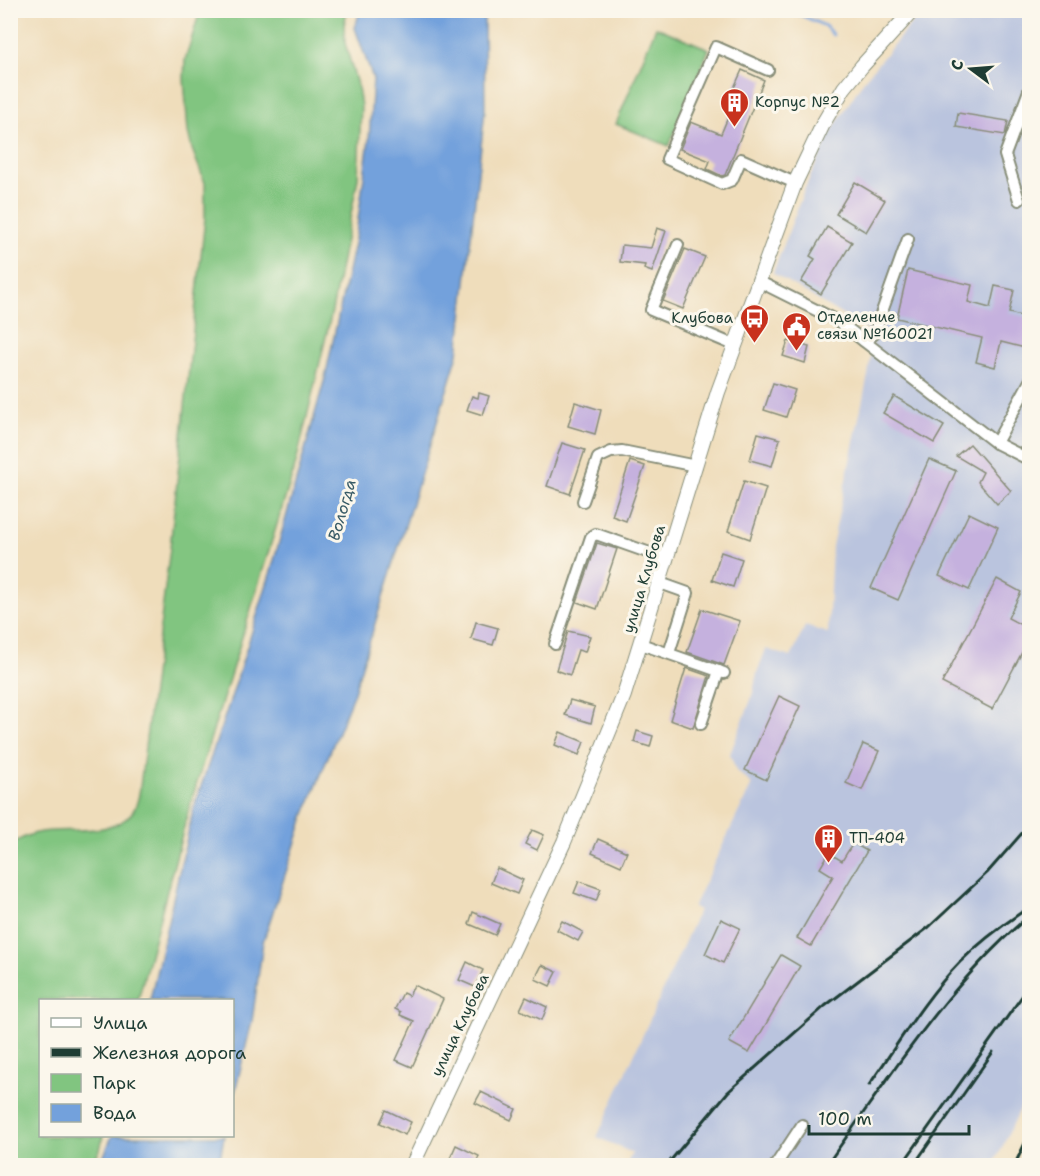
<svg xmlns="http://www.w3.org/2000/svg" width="1040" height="1176" viewBox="0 0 1040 1176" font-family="'Shantell Sans',sans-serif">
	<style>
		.industrial { fill: #bac4de }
		.green { fill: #81c580; stroke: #50815a; stroke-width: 1.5 }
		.water { fill: #73a1dc; stroke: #496f88; stroke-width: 1.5 }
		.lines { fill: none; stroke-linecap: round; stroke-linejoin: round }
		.stream { stroke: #73a1dc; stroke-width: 3 }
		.building { fill: #c5b1de }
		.minor-casing { stroke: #878d78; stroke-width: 14 }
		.major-casing { stroke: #878d78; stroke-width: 16 }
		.minor { stroke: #fff; stroke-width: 10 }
		.major { stroke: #fff; stroke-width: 14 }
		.rail { stroke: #1f3d34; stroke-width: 3 }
		.labels { text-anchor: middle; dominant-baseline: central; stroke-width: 6; stroke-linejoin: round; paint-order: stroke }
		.poi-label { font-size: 15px; fill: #1f3d34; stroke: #fbf7ec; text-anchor: start }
		.street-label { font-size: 15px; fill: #1f3d34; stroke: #fbf7ec }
		.water-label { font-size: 16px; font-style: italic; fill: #385b66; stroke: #fbf7ec }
	</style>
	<rect width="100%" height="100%" fill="#fbf7ec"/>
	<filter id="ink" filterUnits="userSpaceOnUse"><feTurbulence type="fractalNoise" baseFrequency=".0167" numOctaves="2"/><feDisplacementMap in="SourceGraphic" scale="12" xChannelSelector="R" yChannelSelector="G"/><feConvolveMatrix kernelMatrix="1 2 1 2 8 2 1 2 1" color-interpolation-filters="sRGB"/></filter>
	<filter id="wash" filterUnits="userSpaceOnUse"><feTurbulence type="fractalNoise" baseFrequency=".008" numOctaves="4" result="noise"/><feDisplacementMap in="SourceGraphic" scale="24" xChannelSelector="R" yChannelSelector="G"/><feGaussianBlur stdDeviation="1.35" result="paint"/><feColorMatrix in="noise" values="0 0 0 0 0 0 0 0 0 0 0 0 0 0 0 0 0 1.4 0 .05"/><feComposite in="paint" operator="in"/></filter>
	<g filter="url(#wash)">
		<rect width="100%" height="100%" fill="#efddbb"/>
		<polygon class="industrial" points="922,11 1029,11 1029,1090 1000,1152 992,1165 626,1165 632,1153 597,1137 699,910 693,907 752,784 736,771 730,754 752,697 757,673 766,649 791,657 805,626 828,633 832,546 868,375 874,334 773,273 805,188 832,130 864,80"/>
		<g class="green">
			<path d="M200 11H347L344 25 345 43 358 88 361 106 358 178 332 311 296 463 190 805 138 1000H40V1136H103L100 1150 91 1165H11V844C18 840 28 835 36 833 63 827 110 837 130 815 140 805 140 784 142 771L170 548 205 218V183L192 149 188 132 184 78 185 60Z"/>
			<polygon points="656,27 709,49 669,146 616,124"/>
		</g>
		<g class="water">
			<polygon points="360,10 484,11 485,110 458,354 353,695 305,814 263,942 252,1021 233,1100 232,1000 150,1000 194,807 231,698 271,571 325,378 356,234 369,140 373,79 355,28"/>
			<polygon points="112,1136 224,1136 219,1165 100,1165"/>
		</g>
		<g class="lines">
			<polyline class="stream" points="789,10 825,26 833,35"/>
		</g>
		<g id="blocks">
			<g class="building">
				<polygon points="742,70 764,80 725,175 722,176 707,169 710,161 680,149 691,122 721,134 739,91 734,88"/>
				<polygon points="958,113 1008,121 1005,135 956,127"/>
				<polygon points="855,182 885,200 866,232 836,214"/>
				<polygon points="827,227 852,242 821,294 801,282 815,259 810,256"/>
				<polygon points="657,228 666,231 652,272 644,269 645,265 620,262 622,245 651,248"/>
				<polygon points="685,249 705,257 683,309 663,301"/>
				<polygon points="908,270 972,285 968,302 990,308 995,286 1014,290 1009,313 1029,318 1029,349 1001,342 995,367 976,362 982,338 897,318"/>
				<polygon points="788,341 809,347 805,363 783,356"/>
				<polygon points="773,383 795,390 786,417 764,410"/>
				<polygon points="479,393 489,396 483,415 467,410 472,396 478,398"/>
				<polygon points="894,396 944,426 934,443 883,413"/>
				<polygon points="575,402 601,410 595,434 568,426"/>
				<polygon points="758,433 780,439 772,466 750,460"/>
				<polygon points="562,443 585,450 570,494 547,486"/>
				<polygon points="970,444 1011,491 997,504 978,482 983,472 956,456"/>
				<polygon points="929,459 956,471 898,600 871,588"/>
				<polygon points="630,461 645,466 626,521 612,516"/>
				<polygon points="744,481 766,488 750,539 728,531"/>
				<polygon points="969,513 998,527 969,590 939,576"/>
				<polygon points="597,543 617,549 597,609 577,602"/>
				<polygon points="721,552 742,559 733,587 712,580"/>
				<polygon points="997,579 1021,592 1008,618 1029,629 1029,639 992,709 942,683"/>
				<polygon points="702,609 740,621 724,665 687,652"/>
				<polygon points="476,622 498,628 493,645 471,639"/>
				<polygon points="568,631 590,636 585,652 578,650 570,675 556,670"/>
				<polygon points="686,668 709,676 693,728 670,720"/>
				<polygon points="779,696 800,706 766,780 745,770"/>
				<polygon points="570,700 595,707 591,723 565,715"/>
				<polygon points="637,731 653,736 650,747 634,742"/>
				<polygon points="560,732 584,742 579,755 555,745"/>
				<polygon points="863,744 879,751 862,790 846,783"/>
				<polygon points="532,830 544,835 537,850 525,844"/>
				<polygon points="598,839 627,852 621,866 592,853"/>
				<polygon points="853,843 867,851 811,946 797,938 833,876 820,868 829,853 842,861"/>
				<polygon points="497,868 523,880 517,894 491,883"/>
				<polygon points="579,881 601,889 596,901 574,893"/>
				<polygon points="473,912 500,924 495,935 469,924"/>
				<polygon points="721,919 740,928 723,963 705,954"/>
				<polygon points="562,921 583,932 578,941 557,930"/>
				<polygon points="781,955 800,966 749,1053 729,1042"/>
				<polygon points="467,962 483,970 475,987 459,980"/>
				<polygon points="542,965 557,972 550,986 535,979"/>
				<polygon points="414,985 443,999 412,1067 396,1060 414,1021 400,1015 401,1012 395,1009 403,993 409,996"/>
				<polygon points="526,997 547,1007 542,1020 520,1010"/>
				<polygon points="481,1092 516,1109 511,1120 475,1103"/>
				<polygon points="386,1110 411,1122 405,1135 380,1123"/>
				<polygon points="456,1145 479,1156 475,1166 459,1166 449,1161"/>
			</g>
		</g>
	</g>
	<g filter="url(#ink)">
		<use href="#blocks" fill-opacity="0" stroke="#878d78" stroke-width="1.5"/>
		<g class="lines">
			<defs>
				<g id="minor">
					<polyline points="768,70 716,47 667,159 722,184 732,180 741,159 795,183"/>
					<polyline points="1019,200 1005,155 1030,88"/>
					<polyline points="678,245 651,310 734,345"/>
					<polyline points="758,281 838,321 996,443 1030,460"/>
					<polyline points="864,341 874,334 908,239"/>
					<polyline points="996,443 1030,381"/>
					<polyline points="583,501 598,458 611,452 622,451 696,466"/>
					<polyline points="660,583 688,593 669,653"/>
					<polyline points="555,644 591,537 596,534 667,559"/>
					<polyline points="641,644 724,673"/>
					<polyline points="701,724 719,671"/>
					<polyline points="775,1166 802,1125"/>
				</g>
				<polyline id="major" points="412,1166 564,842 624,695 718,392 795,183 824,122 844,88 862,66 913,10"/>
			</defs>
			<use href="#minor" class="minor-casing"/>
			<use href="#major" class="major-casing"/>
			<use href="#minor" class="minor"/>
			<use href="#major" class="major"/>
			<g class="rail">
				<path d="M869 1085C898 1044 925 998 960 962 979 943 1000 927 1022 912"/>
				<polyline points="666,1166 728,1092 825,1006 929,927 987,873 1030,824"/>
				<path d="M826 1166C888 1079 947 985 1030 915"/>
				<polyline points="901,1166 1030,985"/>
				<polyline points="913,1166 993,1052"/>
				<polyline points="1014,1166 1030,1133"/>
				<polyline points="1025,1166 1030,1156"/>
			</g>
		</g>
	</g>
	<defs>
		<symbol id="building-pin" viewBox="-11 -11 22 30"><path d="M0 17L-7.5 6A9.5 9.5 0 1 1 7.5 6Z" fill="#c8321e" stroke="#fbf7ec"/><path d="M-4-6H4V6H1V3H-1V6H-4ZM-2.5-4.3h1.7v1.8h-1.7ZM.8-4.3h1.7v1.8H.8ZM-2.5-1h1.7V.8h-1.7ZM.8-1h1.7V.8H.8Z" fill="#fff"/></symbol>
		<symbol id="bus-pin" viewBox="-11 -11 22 30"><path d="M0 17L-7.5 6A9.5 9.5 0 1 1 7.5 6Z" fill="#c8321e" stroke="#fbf7ec"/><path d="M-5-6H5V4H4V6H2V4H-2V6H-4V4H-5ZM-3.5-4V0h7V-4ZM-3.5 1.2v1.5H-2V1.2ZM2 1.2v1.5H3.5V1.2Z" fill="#fff"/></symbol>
		<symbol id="civic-pin" viewBox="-11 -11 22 30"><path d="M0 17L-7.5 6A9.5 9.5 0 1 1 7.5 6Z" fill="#c8321e" stroke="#fbf7ec"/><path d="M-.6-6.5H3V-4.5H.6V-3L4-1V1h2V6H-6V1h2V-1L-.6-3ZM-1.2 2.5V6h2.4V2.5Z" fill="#fff"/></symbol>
	</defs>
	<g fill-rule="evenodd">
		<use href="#building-pin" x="718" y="86" width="33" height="45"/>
		<use href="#bus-pin" x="738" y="302" width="33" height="45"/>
		<use href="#civic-pin" x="780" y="310" width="33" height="45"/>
		<use href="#building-pin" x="812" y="822" width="33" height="45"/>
	</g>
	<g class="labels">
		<g class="poi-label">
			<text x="755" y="102">Корпус №2</text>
			<text x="817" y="317">Отделение<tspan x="817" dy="17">связи №160021</tspan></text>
			<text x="733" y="318" text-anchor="end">Клубова</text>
			<text x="849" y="838">ТП-404</text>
		</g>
		<g class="street-label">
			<text transform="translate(644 579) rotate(-73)">улица Клубова</text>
			<text transform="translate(460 1025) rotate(-64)">улица Клубова</text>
		</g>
		<g class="water-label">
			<text transform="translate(342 510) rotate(-74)">Вологда</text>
		</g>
	</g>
	<rect width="1040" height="1176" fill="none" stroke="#fbf7ec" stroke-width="36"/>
	<rect x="39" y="999" width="195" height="138" fill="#fbf7ec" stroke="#a3ada2" stroke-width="1.5"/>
	<rect x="51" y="1018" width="30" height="9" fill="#ffffff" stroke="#a3ada2" stroke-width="1.5"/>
	<text x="93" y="1029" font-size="18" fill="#1f3d34">Улица</text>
	<rect x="51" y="1048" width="30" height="9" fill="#1f3d34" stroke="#a3ada2" stroke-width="1.5"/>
	<text x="93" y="1059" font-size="18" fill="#1f3d34">Железная дорога</text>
	<rect x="51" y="1074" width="30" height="18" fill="#81c580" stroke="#a3ada2" stroke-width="1.5"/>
	<text x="93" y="1089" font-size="18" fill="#1f3d34">Парк</text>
	<rect x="51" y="1104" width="30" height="18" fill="#73a1dc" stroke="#a3ada2" stroke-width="1.5"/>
	<text x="93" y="1119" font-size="18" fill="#1f3d34">Вода</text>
	<g transform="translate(971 69) rotate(286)" stroke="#fbf7ec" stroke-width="4.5" paint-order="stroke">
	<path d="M0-4.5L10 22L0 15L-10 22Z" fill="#1f3d34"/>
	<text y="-9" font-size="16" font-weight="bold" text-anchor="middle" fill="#1f3d34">С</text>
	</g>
	<path d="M809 1125v9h160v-9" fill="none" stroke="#1f3d34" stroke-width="3"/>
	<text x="818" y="1125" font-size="18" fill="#1f3d34" stroke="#fbf7ec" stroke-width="4.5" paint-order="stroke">100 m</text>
</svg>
